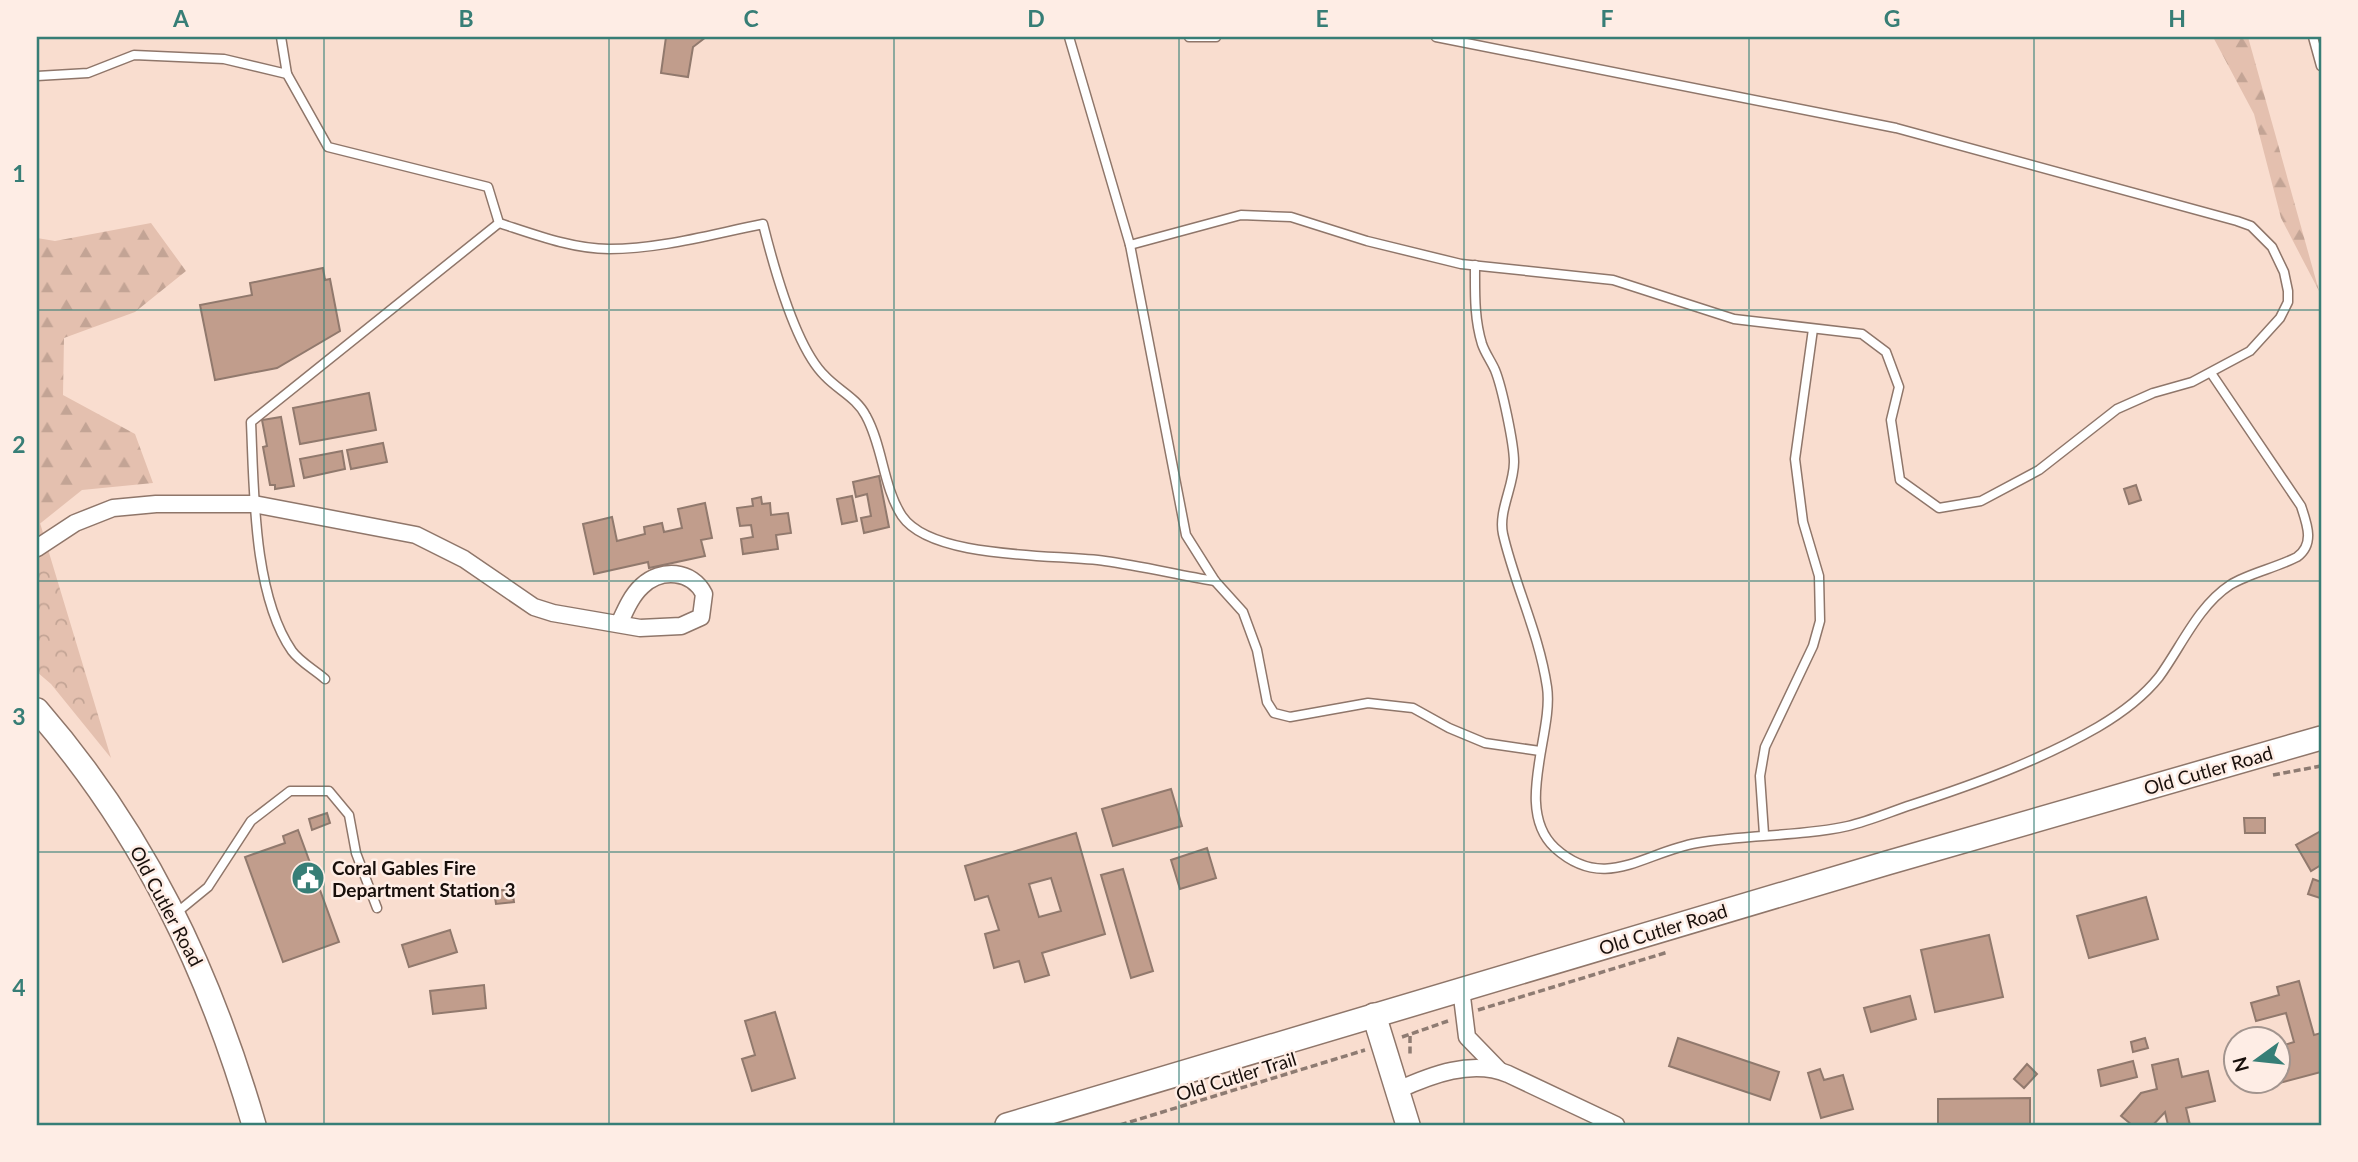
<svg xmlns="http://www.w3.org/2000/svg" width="2358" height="1162" viewBox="0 0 2358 1162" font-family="Lato,sans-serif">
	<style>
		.forest { fill: url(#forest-firs) }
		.park { fill: url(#park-crowns) }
		.building { fill: #c19d8c; stroke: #91796d; stroke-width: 2; fill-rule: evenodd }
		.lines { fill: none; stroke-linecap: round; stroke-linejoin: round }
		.lane-casing { stroke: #8f766a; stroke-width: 11 }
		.street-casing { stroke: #8f766a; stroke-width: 19 }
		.secondary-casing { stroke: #8f766a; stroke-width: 26 }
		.path { stroke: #8e7b72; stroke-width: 3.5; stroke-dasharray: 7 3.5; stroke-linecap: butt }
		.lane { stroke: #fff; stroke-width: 8 }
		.street { stroke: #fff; stroke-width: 16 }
		.secondary { stroke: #fff; stroke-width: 23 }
		.grid { fill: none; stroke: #377e76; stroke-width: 2; stroke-opacity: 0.55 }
		.labels { text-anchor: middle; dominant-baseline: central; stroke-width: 5; stroke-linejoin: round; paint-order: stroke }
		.street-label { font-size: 19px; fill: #180f0b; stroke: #feede5 }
		.poi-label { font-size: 19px; font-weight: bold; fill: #180f0b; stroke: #feede5; text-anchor: start }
		.neatline { fill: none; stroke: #377e76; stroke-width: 2.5 }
		.grid-label { font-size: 23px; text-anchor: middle; font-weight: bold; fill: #377e76 }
	</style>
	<defs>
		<pattern id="forest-firs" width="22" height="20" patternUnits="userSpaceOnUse" patternTransform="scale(1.75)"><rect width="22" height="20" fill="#e4c0af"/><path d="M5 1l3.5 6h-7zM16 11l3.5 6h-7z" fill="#c3a495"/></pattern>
		<pattern id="park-crowns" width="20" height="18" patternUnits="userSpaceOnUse" patternTransform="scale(1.75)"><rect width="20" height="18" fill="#e4c0af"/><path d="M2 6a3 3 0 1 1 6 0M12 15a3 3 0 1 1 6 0" fill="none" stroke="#c3a495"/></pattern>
	</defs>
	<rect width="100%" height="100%" fill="#f9ddcf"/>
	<g class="forest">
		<polygon points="2213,37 2248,37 2319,291 2281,218 2254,114"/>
		<polygon points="151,223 186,271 135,312 64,338 63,395 135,434 153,483 82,490 37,526 37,238 55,241"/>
	</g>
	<polygon class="park" points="37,513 111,758 51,684 37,672"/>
	<g class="building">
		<polygon points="666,37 706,37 693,47 688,77 661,73"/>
		<polygon points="323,268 325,280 330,279 340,331 277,368 215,380 200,305 252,295 250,283"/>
		<polygon points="369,393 376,430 300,444 293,408"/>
		<polygon points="281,417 294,486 275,489 275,485 270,485 263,447 267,446 262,420"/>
		<polygon points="383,443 387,462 351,469 347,450"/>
		<polygon points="342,451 345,469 304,478 300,459"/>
		<polygon points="879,476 889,527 864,533 861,518 871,516 867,494 856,497 853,482"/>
		<polygon points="2136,485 2141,500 2129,504 2124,489"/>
		<polygon points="852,496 857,521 842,524 837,499"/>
		<polygon points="761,497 762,504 770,503 771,515 788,513 791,533 776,535 778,549 743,554 741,539 753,537 751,525 740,526 737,508 753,506 752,499"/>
		<polygon points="705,503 712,538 701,540 705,556 649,568 648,562 594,574 583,524 612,517 617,541 645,534 644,527 662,523 664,532 682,528 678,509"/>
		<polygon points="1171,789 1182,826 1113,846 1102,809"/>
		<polygon points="327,813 330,823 312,830 309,819"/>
		<polygon points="2244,818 2265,818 2265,833 2245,833"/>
		<polygon points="298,830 339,942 283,962 245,857 285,843 283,836"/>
		<polygon points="2321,831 2321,865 2311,871 2296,845"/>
		<path d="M1076 833 1105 934 1042 953 1049 975 1025 982 1019 961 994 968 985 934 999 930 988 896 975 900 965 866ZM1051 878 1061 911 1039 917 1029 884Z"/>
		<polygon points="1207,848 1216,878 1180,889 1171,860"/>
		<polygon points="1123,869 1153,971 1131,978 1101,875"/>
		<polygon points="2313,879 2321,882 2320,898 2308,894"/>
		<polygon points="512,889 514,902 496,904 494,891"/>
		<polygon points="2146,897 2158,939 2089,958 2077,916"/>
		<polygon points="450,930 457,952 409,967 402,945"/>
		<polygon points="1989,935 2003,997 1935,1012 1921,950"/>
		<polygon points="2299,981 2314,1035 2321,1033 2321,1072 2268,1086 2267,1082 2278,1082 2278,1047 2294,1042 2286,1013 2256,1021 2251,1003 2279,995 2277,987"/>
		<polygon points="484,985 486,1008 433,1014 430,991"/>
		<polygon points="1910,996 1916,1019 1871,1032 1864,1008"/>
		<polygon points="775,1012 795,1078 752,1091 742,1059 755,1055 745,1021"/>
		<polygon points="1678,1038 1779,1072 1770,1100 1669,1066"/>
		<polygon points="2145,1038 2148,1048 2133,1052 2131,1042"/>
		<polygon points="2178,1059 2182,1077 2208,1071 2215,1101 2186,1108 2190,1125 2168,1125 2165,1112 2153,1125 2132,1125 2121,1116 2141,1093 2157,1089 2152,1065"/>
		<polygon points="2133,1061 2137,1077 2101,1086 2098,1070"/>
		<polygon points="2027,1064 2037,1074 2024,1088 2014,1079"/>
		<polygon points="1820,1069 1824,1080 1843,1075 1853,1109 1821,1118 1808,1073"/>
		<polygon points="2030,1098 2030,1125 1938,1125 1938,1099"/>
	</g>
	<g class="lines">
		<defs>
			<g id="lane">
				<polyline points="281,37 287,74"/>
				<polyline points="1069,37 1130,245 1186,535 1215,581 1243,612 1257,650 1267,702 1274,713 1290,717 1368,703 1413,708 1449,728 1485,743 1540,751"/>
				<polyline points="1189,37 1216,37"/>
				<polyline points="2313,37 2321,66"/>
				<polyline points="37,76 88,73 134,55 224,59 287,74 328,147 488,187 499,223"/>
				<path d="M499 223C533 234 572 249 609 249 661 249 712 234 763 224 773 264 795 347 825 376 838 390 857 398 866 416 883 447 883 487 902 516 932 560 1056 554 1105 561 1142 566 1178 575 1215 581"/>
				<polyline points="1130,245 1241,215 1291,217 1367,241 1461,264 1613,280 1734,319 1862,334 1886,352 1899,387 1891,420 1900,480 1939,508 1981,501 2039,470 2117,409 2153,393 2192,382 2250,351 2280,318 2288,302 2288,291 2284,272 2272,247 2251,226 2237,221 1896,128 1436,37"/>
				<path d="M1475 265C1475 292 1474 318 1482 344 1485 353 1491 361 1495 370 1502 387 1514 444 1514 462 1514 486 1498 511 1503 534 1515 586 1539 633 1547 687 1554 733 1513 809 1555 848 1605 893 1644 852 1697 843 1747 834 1799 837 1848 826 1869 821 1890 812 1911 805 1975 784 2039 761 2098 727 2120 714 2143 697 2159 677 2181 647 2198 606 2230 585 2249 573 2276 568 2297 557 2315 544 2307 524 2301 506L2211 373"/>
				<path d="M325 679C315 670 300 662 292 651 253 595 254 489 251 422L499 223"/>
				<polyline points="1764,834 1760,776 1765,747 1813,646 1820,621 1819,576 1803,522 1795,459 1813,329"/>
				<polyline points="175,914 208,887 251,821 290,791 329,791 349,815 356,853 377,908"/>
			</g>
			<g id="street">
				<path d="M37 548 75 523 113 508 156 504H254L416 535 464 559 534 607 553 613 640 628 681 626 701 617 704 594C692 570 661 568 642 586 631 596 625 611 619 624"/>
				<polyline points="1461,989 1467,1037 1499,1070"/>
				<path d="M1398 1090C1431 1075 1472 1059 1508 1074L1616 1125"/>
			</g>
			<g id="secondary">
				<path d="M37 710C144 833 209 970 254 1125"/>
				<polyline points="1374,1015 1408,1125"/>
				<polyline points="1007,1125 1887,863 2321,738"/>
			</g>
		</defs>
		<use href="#lane" class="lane-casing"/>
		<use href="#street" class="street-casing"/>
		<use href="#secondary" class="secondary-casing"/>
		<g class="path">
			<polyline points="2273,775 2321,766"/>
			<polyline points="1478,1010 1668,952"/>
			<polyline points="1410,1036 1410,1056"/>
			<polyline points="1402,1037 1448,1021"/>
			<polyline points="1120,1125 1365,1050"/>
		</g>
		<use href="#lane" class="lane"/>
		<use href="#street" class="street"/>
		<use href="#secondary" class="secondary"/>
	</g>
	<path class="grid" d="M324 37V1125M609 37V1125M894 37V1125M1179 37V1125M1464 37V1125M1749 37V1125M2034 37V1125M37 310H2321M37 581H2321M37 852H2321"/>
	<defs>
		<symbol id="civic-disc" viewBox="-11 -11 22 22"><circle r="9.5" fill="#377e76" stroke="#feede5"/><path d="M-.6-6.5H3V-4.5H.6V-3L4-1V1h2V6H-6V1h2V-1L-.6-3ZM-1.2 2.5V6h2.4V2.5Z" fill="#fff"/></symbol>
	</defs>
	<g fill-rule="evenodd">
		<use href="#civic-disc" x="289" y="859" width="38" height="38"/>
	</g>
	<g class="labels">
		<g class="street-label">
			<text transform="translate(2208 770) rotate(-16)">Old Cutler Road</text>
			<text transform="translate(167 906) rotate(62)">Old Cutler Road</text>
			<text transform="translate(1663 929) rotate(-17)">Old Cutler Road</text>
			<text transform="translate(1236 1076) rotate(-17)">Old Cutler Trail</text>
		</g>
		<g class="poi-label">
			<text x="332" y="867">Coral Gables Fire<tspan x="332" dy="22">Department Station 3</tspan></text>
		</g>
	</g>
	<rect width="2358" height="1162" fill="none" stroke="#feede5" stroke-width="77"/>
	<g transform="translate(2257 1060) rotate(255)"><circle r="33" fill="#feede5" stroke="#a2948e" stroke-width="2"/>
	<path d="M0-5L12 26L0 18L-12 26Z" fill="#377e76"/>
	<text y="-10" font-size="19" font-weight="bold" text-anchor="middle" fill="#180f0b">N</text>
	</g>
	<rect x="38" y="38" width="2282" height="1086" class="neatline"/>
	<g class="grid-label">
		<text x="181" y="27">A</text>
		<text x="466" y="27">B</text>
		<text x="751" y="27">C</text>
		<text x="1036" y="27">D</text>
		<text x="1322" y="27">E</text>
		<text x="1607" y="27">F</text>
		<text x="1892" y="27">G</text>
		<text x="2177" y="27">H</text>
		<text x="19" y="182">1</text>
		<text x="19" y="453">2</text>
		<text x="19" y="725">3</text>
		<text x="19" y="996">4</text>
	</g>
</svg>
